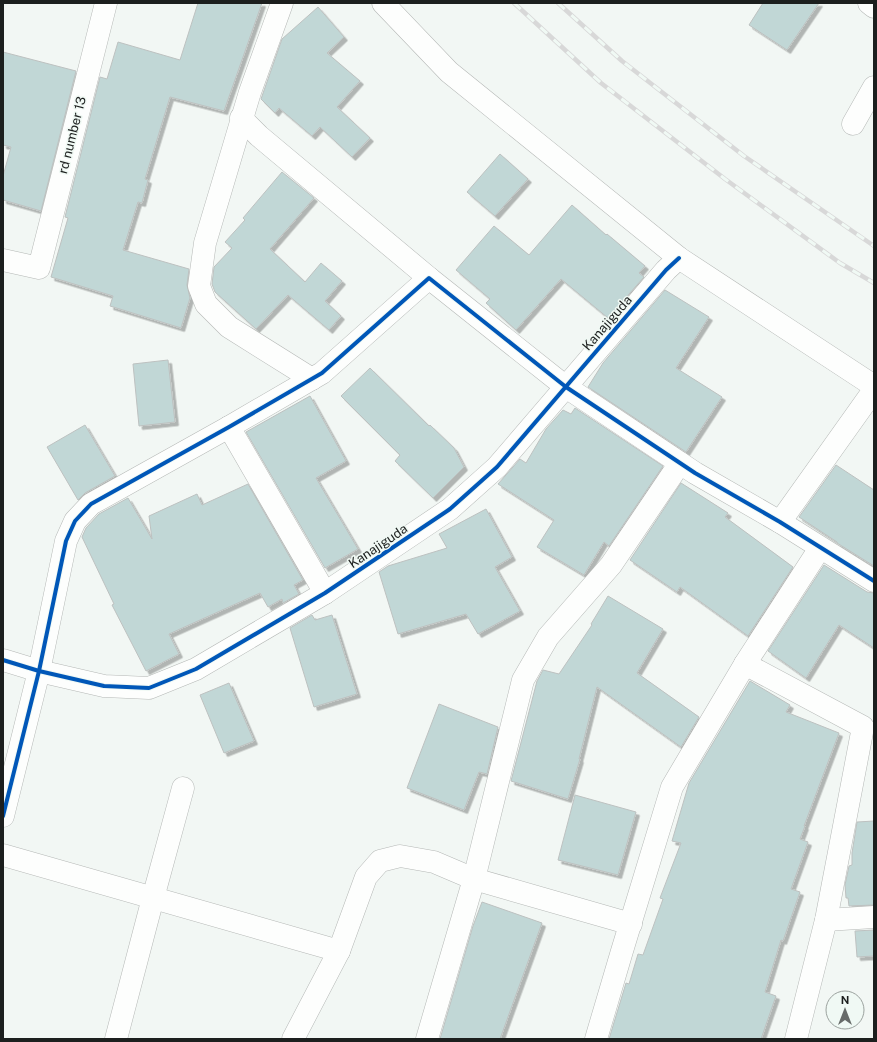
<svg xmlns="http://www.w3.org/2000/svg" width="877" height="1042" viewBox="0 0 877 1042" font-family="'Public Sans',sans-serif">
	<style>
		.building { fill: #c1d7d6; stroke: #bdc1c0; filter: url(#shadow) }
		.lines { fill: none; stroke-linecap: round; stroke-linejoin: round }
		.minor-casing { stroke: #b5b8b6; stroke-width: 23 }
		.tertiary-casing { stroke: #b5b8b6; stroke-width: 23 }
		.minor { stroke: #fdfefd; stroke-width: 22 }
		.tertiary { stroke: #fdfefd; stroke-width: 22 }
		.rail-casing { stroke: #d8d8d8; stroke-width: 4.5 }
		.rail { stroke: #f0f9f4; stroke-width: 3; stroke-dasharray: 9; stroke-linecap: butt }
		.cycleway-casing { stroke: #f0f9f4; stroke-width: 6 }
		.cycleway { stroke: #0057b8; stroke-width: 4 }
		.labels { text-anchor: middle; dominant-baseline: central; stroke-width: 3; stroke-linejoin: round; paint-order: stroke }
		.street-label { font-size: 13px; fill: #1c1f1e; stroke: #f0f9f4 }
	</style>
	<defs>
		<filter id="shadow"><feDropShadow dx="3.5" dy="3.5" stdDeviation="0" flood-color="#0004"/></filter>
	</defs>
	<rect width="100%" height="100%" fill="#f2f7f4"/>
	<g class="building">
		<polygon points="198,3 262,3 224,111 170,97 145,179 148,180 142,203 138,202 123,250 189,269 187,285 190,298 181,328 110,306 113,296 51,277 68,218 65,217 100,77 107,79 118,42 180,60"/>
		<polygon points="763,3 819,3 787,50 749,25"/>
		<polygon points="318,7 344,37 327,53 360,81 337,107 370,138 352,157 320,127 312,136 279,108 275,113 261,99 282,39"/>
		<polygon points="3,52 76,71 41,211 3,200 3,176 11,147 3,145"/>
		<polygon points="500,154 528,179 495,216 467,192"/>
		<polygon points="282,172 314,198 270,249 305,282 321,263 342,281 325,301 341,316 329,330 288,295 256,329 215,292 212,284 214,267 232,248 225,242 245,220 243,218"/>
		<polygon points="572,205 606,235 607,234 645,266 639,273 644,277 608,318 561,279 516,330 486,303 490,299 456,270 494,226 529,255"/>
		<polygon points="665,290 709,317 676,368 722,397 686,452 588,387 603,363"/>
		<polygon points="168,360 175,422 139,426 133,364"/>
		<polygon points="370,368 429,426 430,425 454,448 464,467 433,498 395,461 400,455 341,396"/>
		<polygon points="310,396 346,461 316,478 358,549 325,568 246,432"/>
		<polygon points="575,408 663,466 609,546 604,542 584,575 537,547 554,520 498,484 520,459 526,463 546,429 563,410 571,414"/>
		<polygon points="85,425 115,476 85,493 78,500 47,447"/>
		<polygon points="836,465 874,490 874,566 837,543 837,542 799,517"/>
		<polygon points="681,483 728,513 725,517 793,567 748,636 680,587 677,592 630,560"/>
		<polygon points="248,484 303,580 294,585 299,594 283,603 282,599 268,607 260,593 169,634 179,654 146,671 112,605 114,604 82,537 86,528 99,514 128,498 152,539 149,516 197,494 202,505"/>
		<polygon points="486,509 512,557 495,567 520,611 478,634 466,614 398,634 379,572 388,566 447,548 439,534"/>
		<polygon points="824,565 867,592 874,593 874,648 839,625 806,678 768,651"/>
		<polygon points="608,596 663,629 637,673 699,717 681,747 597,687 579,759 580,759 568,799 511,781 537,681 543,670 559,674 592,625 591,624"/>
		<polygon points="312,615 315,620 332,615 357,694 314,707 290,628"/>
		<polygon points="750,681 790,705 786,712 839,733 804,826 805,826 800,839 808,842 791,889 800,892 783,941 781,940 765,992 776,996 761,1039 609,1039 626,983 629,984 638,954 643,955 663,899 660,898 681,843 672,841 689,783"/>
		<polygon points="229,683 254,741 224,753 200,695"/>
		<polygon points="439,704 498,727 487,774 479,772 464,810 407,788"/>
		<polygon points="575,795 636,812 618,875 558,860"/>
		<polygon points="874,821 874,905 849,906 848,898 846,898 845,885 849,866 852,865 852,853 857,822"/>
		<polygon points="482,902 542,923 500,1039 440,1039 473,926"/>
		<polygon points="874,930 874,956 857,957 855,931"/>
	</g>
	<g class="lines">
		<defs>
			<g id="minor">
				<polyline points="282,3 250,92 205,243 199,286 206,304 229,327 312,379"/>
				<polyline points="869,3 874,7"/>
				<polyline points="241,118 259,136 429,278"/>
				<polyline points="853,124 874,87"/>
				<polyline points="3,260 39,268 106,3"/>
				<polyline points="229,427 325,593"/>
				<polyline points="780,522 874,390"/>
				<polyline points="3,660 39,671 104,686 149,688 196,669 325,593 450,509 497,467 666,270 679,258"/>
				<polyline points="745,664 863,727 826,920 796,1039"/>
				<polyline points="3,816 39,671 66,541 75,521 91,504 229,427 322,373 429,278 566,387 695,473 780,522 874,581"/>
				<polyline points="3,855 339,951"/>
				<polyline points="826,920 874,917"/>
				<polyline points="116,1039 153,898 183,788"/>
				<polyline points="293,1039 339,951 366,877 380,861 400,856 434,862 474,879 631,924"/>
				<polyline points="427,1039 474,879 523,680 548,637 611,565 680,463"/>
				<polyline points="596,1039 622,951 672,787 745,664 820,548"/>
			</g>
			<polyline id="tertiary" points="383,3 449,72 679,258 874,386"/>
		</defs>
		<use href="#minor" class="minor-casing"/>
		<use href="#tertiary" class="tertiary-casing"/>
		<use href="#minor" class="minor"/>
		<use href="#tertiary" class="tertiary"/>
		<defs>
			<g id="rail">
				<polyline points="514,3 601,83 725,179 840,263 874,283"/>
				<polyline points="558,3 622,61 744,156 874,246"/>
			</g>
		</defs>
		<use href="#rail" class="rail-casing"/>
		<use href="#rail" class="rail"/>
		<defs>
			<g id="cycleway">
				<polyline points="3,660 39,671 104,686 149,688 196,669 325,593 450,509 497,467 666,270 679,258"/>
				<polyline points="3,816 39,671 66,541 75,521 91,504 229,427 322,373 429,278 566,387 695,473 780,522 874,581"/>
			</g>
		</defs>
		<use href="#cycleway" class="cycleway-casing"/>
		<use href="#cycleway" class="cycleway"/>
	</g>
	<g class="labels">
		<g class="street-label">
			<text transform="translate(72 135) rotate(-76)">rd number 13</text>
			<text transform="translate(607 323) rotate(-49)">Kanajiguda</text>
			<text transform="translate(378 546) rotate(-34)">Kanajiguda</text>
		</g>
	</g>
	<rect width="877" height="1042" fill="none" stroke="#1c1f1e" stroke-width="8"/>
	<g transform="translate(845 1010)"><circle r="19" fill="#f0f9f4" stroke="#9ba29e"/>
	<path d="M0-3L7 15L0 10L-7 15Z" fill="#676b69"/>
	<text y="-6" font-size="11" font-weight="bold" text-anchor="middle" fill="#1c1f1e">N</text>
	</g>
</svg>
